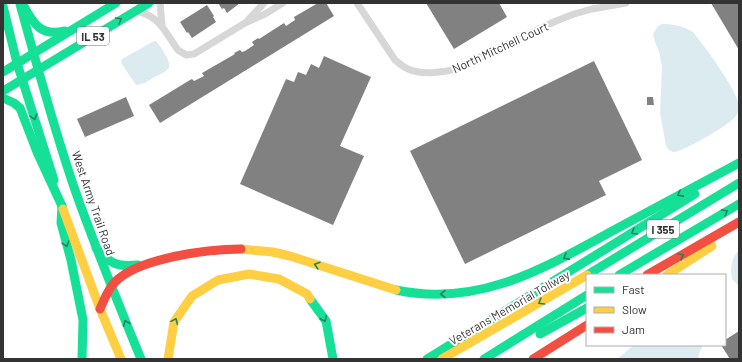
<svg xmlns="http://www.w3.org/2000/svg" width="742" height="362" viewBox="0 0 742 362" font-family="Barlow,sans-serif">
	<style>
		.water { fill: #dcebf0 }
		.building { fill: #818181 }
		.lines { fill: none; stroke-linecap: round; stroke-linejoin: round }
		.street { stroke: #d7d7d7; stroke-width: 7 }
		.fast { stroke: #16e098; stroke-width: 9 }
		.slow { stroke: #ffcf43; stroke-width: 9 }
		.jam { stroke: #f24e42; stroke-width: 9 }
		.oneway { stroke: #268160 }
		.labels { text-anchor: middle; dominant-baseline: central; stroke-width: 4; stroke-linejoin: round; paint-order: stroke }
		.shield { fill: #fff; stroke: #707070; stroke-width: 1 }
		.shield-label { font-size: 11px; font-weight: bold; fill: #333 }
		.street-label { font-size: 12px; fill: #333; stroke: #fff }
	</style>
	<rect width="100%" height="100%" fill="#fff"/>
	<g class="water">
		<path d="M662 24C674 24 683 26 693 32 703 44 740 94 739 107 739 112 736 117 732 120 725 127 681 153 673 152 670 151 668 149 666 146L660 113 662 67 659 51 655 42 653 34 658 26Z"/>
		<path d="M154 41H156C160 46 171 61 169 67 167 72 158 75 153 78 148 81 142 85 136 85L121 63 122 59Z"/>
		<path d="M739 250V286L732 279C730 268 731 258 739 250Z"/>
		<polygon points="634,345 703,345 698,356 700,359 617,359"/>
	</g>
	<g class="building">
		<polygon points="218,3 240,3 227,13 224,8 222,9"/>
		<polygon points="318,3 326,3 334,16 160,123 149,105 190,80 192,79 194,81 204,76 202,73 235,54 234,53 240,50 242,52 245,51 254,45 252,42 258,38 259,39 284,23 286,26 295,20 294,17"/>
		<polygon points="426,3 499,3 507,17 454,49"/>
		<polygon points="711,3 739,3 739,50"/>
		<polygon points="207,5 214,16 213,17 216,22 192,38 188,32 187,33 180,22"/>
		<polygon points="324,56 371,77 340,146 364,156 333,225 240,184 286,79 294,82 298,72 306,75 311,64 319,68"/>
		<polygon points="594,61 642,160 599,181 606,195 465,264 410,151"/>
		<polygon points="126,97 134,116 85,137 77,119"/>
		<polygon points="647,97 653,97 654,105 647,105"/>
		<polygon points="739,331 739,359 730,359 721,345 725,345 725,340"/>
	</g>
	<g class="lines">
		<g class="street">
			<polyline points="160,3 162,25"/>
			<path d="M357 3 395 60C399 63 403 67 408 69 421 75 442 73 455 69L556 21 574 14 592 9 626 3"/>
			<path d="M136 11C160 16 165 32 178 50L186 55 194 54 245 23 265 14 283 3"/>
			<polyline points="248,20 264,3"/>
		</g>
		<g class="fast">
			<path d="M22 3C33 23 40 37 65 31"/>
			<path d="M20 4C37 66 54 129 75 190 95 247 118 303 141 359"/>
			<polyline points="3,6 17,63 54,180"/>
			<polyline points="3,72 116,3"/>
			<polyline points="3,91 149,3"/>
			<polyline points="3,98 14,103 20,108 37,152 62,206"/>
			<polyline points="62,206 61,223 71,260 83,320 82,359"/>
			<path d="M96 248C111 264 116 267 138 265"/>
			<polyline points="587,275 739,183"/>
			<polyline points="619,275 739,204"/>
			<path d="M396 290C480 308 546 267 616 229 657 207 698 185 739 163"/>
			<polyline points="310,299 326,321 333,359"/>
			<polyline points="540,334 587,308"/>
			<polyline points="427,359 695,194"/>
			<polyline points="484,359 587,295"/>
		</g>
		<g class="slow">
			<polyline points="63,209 100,309 121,359"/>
			<polyline points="241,249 273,252 290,256 396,290"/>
			<polyline points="667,275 712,246"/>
			<polyline points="168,359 174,322 192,296 218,280 249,274 279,279 307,294 310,299"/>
			<polyline points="442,359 587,275"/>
		</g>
		<g class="jam">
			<polyline points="647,275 739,222"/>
			<path d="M100 309C104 300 108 289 115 282 138 258 208 249 241 249"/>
			<polyline points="533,359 587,325"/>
		</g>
	</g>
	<defs><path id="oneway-chevron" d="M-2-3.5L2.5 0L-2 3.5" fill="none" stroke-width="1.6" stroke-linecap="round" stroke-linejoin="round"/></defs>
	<g class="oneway">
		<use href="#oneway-chevron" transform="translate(119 20) rotate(-31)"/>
		<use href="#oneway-chevron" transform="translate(34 117) rotate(73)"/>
		<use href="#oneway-chevron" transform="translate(680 194) rotate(152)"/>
		<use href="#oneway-chevron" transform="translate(725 212) rotate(-31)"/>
		<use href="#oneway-chevron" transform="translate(634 232) rotate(149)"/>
		<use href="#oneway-chevron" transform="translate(66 244) rotate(73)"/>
		<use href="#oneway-chevron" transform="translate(681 256) rotate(-30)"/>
		<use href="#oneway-chevron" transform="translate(566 257) rotate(151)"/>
		<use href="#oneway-chevron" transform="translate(317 265) rotate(-163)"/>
		<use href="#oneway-chevron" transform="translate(443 294) rotate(180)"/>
		<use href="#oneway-chevron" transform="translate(541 302) rotate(150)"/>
		<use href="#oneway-chevron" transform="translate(324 319) rotate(64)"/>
		<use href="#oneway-chevron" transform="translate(175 321) rotate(-66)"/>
		<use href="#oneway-chevron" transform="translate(126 323) rotate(-112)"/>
	</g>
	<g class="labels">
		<g class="shield">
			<rect x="77" y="27" width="32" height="18" rx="3"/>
			<rect x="647" y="220" width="32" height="18" rx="3"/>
		</g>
		<g class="shield-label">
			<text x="93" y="36">IL 53</text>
			<text x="663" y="229">I 355</text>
		</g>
		<g class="street-label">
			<text transform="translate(500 47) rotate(-25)">North Mitchell Court</text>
			<text transform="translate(94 203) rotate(71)">West Army Trail Road</text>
			<text transform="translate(509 307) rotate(-30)">Veterans Memorial Tollway</text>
		</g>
	</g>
	<rect width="742" height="362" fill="none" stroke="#333333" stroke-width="8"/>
	<rect x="586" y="274" width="140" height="72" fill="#ffffff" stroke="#adadad"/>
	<rect x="594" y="287" width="20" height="6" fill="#16e098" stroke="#adadad"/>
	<text x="622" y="294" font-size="12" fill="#333333">Fast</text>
	<rect x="594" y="307" width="20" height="6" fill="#ffcf43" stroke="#adadad"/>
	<text x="622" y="314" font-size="12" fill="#333333">Slow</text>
	<rect x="594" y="327" width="20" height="6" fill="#f24e42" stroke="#adadad"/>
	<text x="622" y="334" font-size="12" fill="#333333">Jam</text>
</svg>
